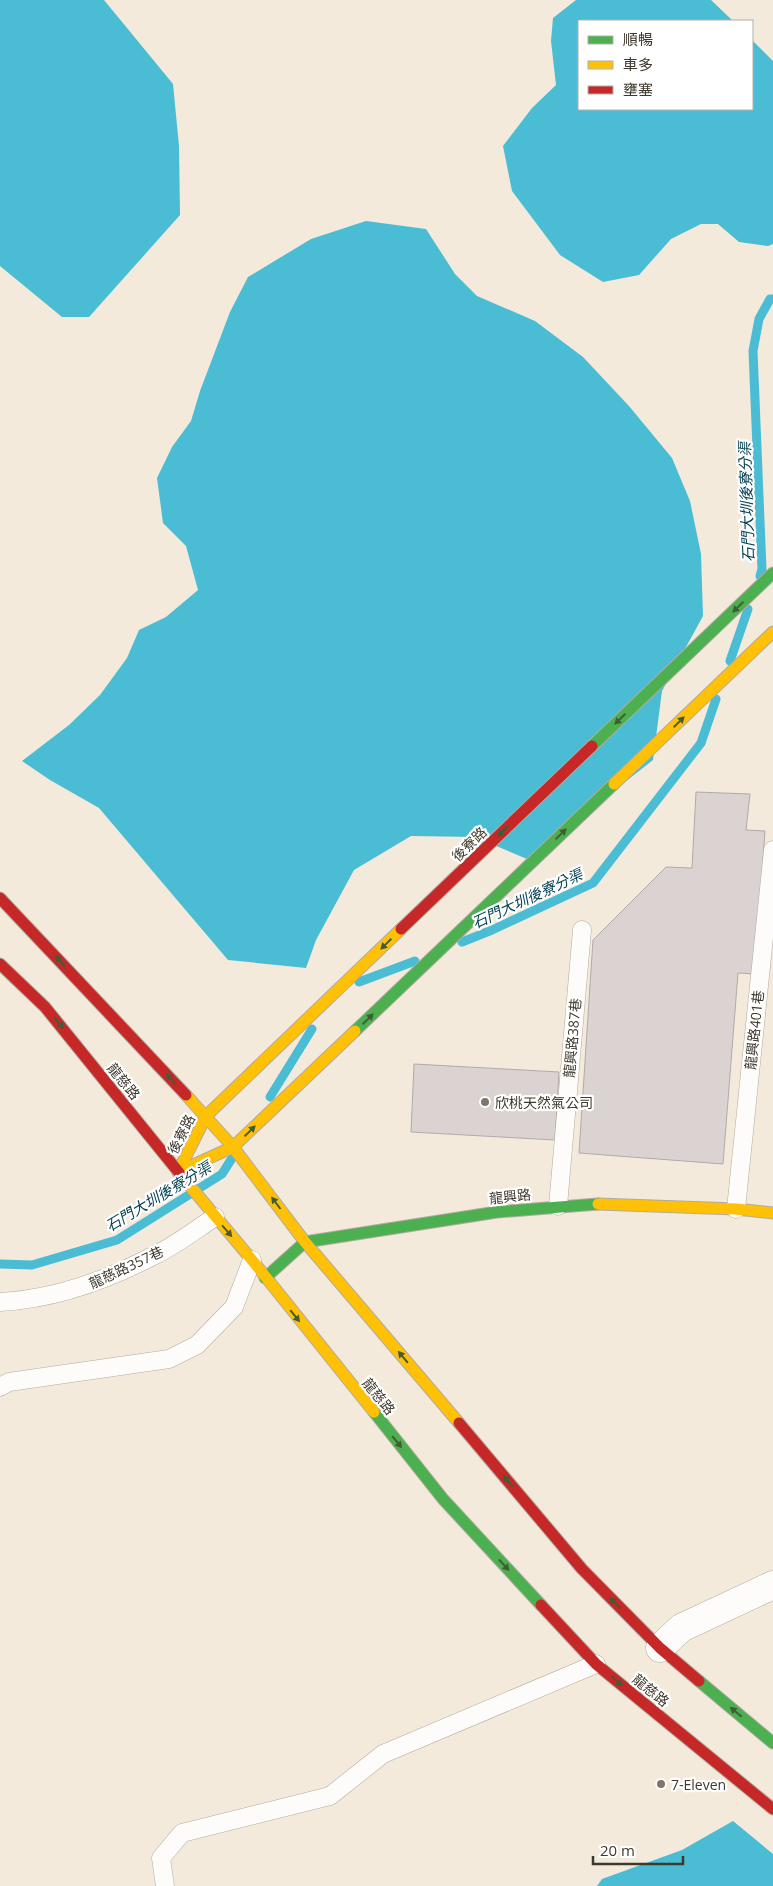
<svg xmlns="http://www.w3.org/2000/svg" width="773" height="1886" viewBox="0 0 773 1886" font-family="'Open Sans','Noto Sans TC',sans-serif">
	<style>
		.water { fill: #4abcd3 }
		.lines { fill: none; stroke-linecap: round; stroke-linejoin: round }
		.stream { stroke: #4abcd3; stroke-width: 9 }
		.building { fill: #dbd3d2; stroke: #b2aaa8 }
		.lane-casing { stroke: #b2aba0; stroke-width: 19 }
		.street-casing { stroke: #b2aba0; stroke-width: 29 }
		.fast-casing { stroke: #b2aba0; stroke-width: 13 }
		.slow-casing { stroke: #b2aba0; stroke-width: 13 }
		.jam-casing { stroke: #b2aba0; stroke-width: 13 }
		.lane { stroke: #fdfcfa; stroke-width: 18 }
		.street { stroke: #fdfcfa; stroke-width: 28 }
		.fast { stroke: #4caf50; stroke-width: 11 }
		.slow { stroke: #ffc107; stroke-width: 11 }
		.jam { stroke: #c62828; stroke-width: 11 }
		.oneway { fill: #435c38 }
		.poi-dot { fill: #7e776a; stroke: #fff; stroke-width: 2 }
		.labels { text-anchor: middle; dominant-baseline: central; stroke-width: 4.5; stroke-linejoin: round; paint-order: stroke }
		.street-label { font-size: 14px; fill: #3f392d; stroke: #fff }
		.poi-label { font-size: 14px; fill: #3f392d; stroke: #fff; text-anchor: start }
		.water-label { font-size: 15px; font-style: italic; fill: #084454; stroke: #fff }
	</style>
	<rect width="100%" height="100%" fill="#f3eadb"/>
	<g class="water">
		<polygon points="0,0 104,0 173,84 179,146 180,215 89,317 62,317 0,266"/>
		<polygon points="576,0 711,0 733,21 579,21 579,109 752,109 752,40 773,61 773,244 768,246 739,242 718,224 701,224 671,239 639,275 603,282 560,255 512,191 503,146 532,108 556,85 551,41 553,18"/>
		<polygon points="366,221 426,229 455,274 477,296 535,321 583,357 629,406 672,458 690,501 701,554 703,616 662,691 653,760 527,859 475,837 411,836 354,870 316,940 306,968 228,960 99,808 50,780 22,761 69,725 100,695 127,658 139,630 166,617 198,590 186,546 163,523 157,478 172,447 191,421 200,391 230,312 248,277 311,239"/>
		<polygon points="733,1821 773,1854 773,1886 597,1886 602,1879 682,1850"/>
	</g>
	<g class="lines">
		<g class="stream">
			<polyline points="760,576 762,569 753,351 759,319 770,299 773,299"/>
			<polyline points="730,661 748,609"/>
			<polyline points="462,942 492,930 593,883 701,743 716,699"/>
			<polyline points="359,982 415,961"/>
			<polyline points="270,1097 312,1029"/>
			<polyline points="0,1264 32,1265 117,1240 222,1174 234,1155"/>
		</g>
	</g>
	<g class="building">
		<polygon points="696,792 750,794 746,830 765,831 755,974 738,973 723,1164 579,1153 593,940 666,867 692,868"/>
		<polygon points="414,1064 559,1072 555,1140 411,1132"/>
	</g>
	<g class="lines">
		<defs>
			<g id="lane">
				<polyline points="558,1206 582,930"/>
				<polyline points="736,1209 773,850"/>
				<path d="M0 1302C55 1299 105 1281 153 1256 175 1246 195 1230 215 1217"/>
				<polyline points="0,1387 9,1382 169,1359 197,1345 234,1307 252,1260"/>
				<polyline points="165,1886 161,1858 182,1833 330,1796 383,1754 596,1664"/>
			</g>
			<polyline id="street" points="660,1648 681,1628 773,1585"/>
			<g id="fast">
				<polyline points="592,746 773,573"/>
				<polyline points="355,1031 614,784"/>
				<polyline points="265,1278 305,1242 497,1212 598,1204"/>
				<polyline points="374,1412 443,1499 541,1605"/>
				<polyline points="699,1681 773,1743"/>
			</g>
			<g id="slow">
				<polyline points="614,784 773,632"/>
				<polyline points="186,1095 233,1147 305,1242 459,1423"/>
				<polyline points="178,1172 206,1116 401,929"/>
				<polyline points="178,1172 233,1147 355,1031"/>
				<polyline points="185,1180 252,1260 374,1412"/>
				<polyline points="598,1204 736,1209 773,1213"/>
			</g>
			<g id="jam">
				<polyline points="0,898 186,1095"/>
				<polyline points="401,929 592,746"/>
				<polyline points="0,964 45,1007 185,1180"/>
				<polyline points="459,1423 582,1569 660,1648 699,1681"/>
				<polyline points="541,1605 596,1664 773,1809"/>
			</g>
		</defs>
		<use href="#lane" class="lane-casing"/>
		<use href="#street" class="street-casing"/>
		<use href="#fast" class="fast-casing"/>
		<use href="#slow" class="slow-casing"/>
		<use href="#jam" class="jam-casing"/>
		<use href="#lane" class="lane"/>
		<use href="#street" class="street"/>
		<use href="#fast" class="fast"/>
		<use href="#slow" class="slow"/>
		<use href="#jam" class="jam"/>
	</g>
	<defs><path id="oneway-solid" d="M-6-.8H1V-3.2L6.5 0L1 3.2V.8H-6Z" transform="scale(1.25)"/></defs>
	<g class="oneway">
		<use href="#oneway-solid" transform="translate(738 607) rotate(136)"/>
		<use href="#oneway-solid" transform="translate(620 719) rotate(136)"/>
		<use href="#oneway-solid" transform="translate(679 722) rotate(-44)"/>
		<use href="#oneway-solid" transform="translate(503 831) rotate(136)"/>
		<use href="#oneway-solid" transform="translate(561 834) rotate(-44)"/>
		<use href="#oneway-solid" transform="translate(386 944) rotate(136)"/>
		<use href="#oneway-solid" transform="translate(60 961) rotate(-133)"/>
		<use href="#oneway-solid" transform="translate(368 1019) rotate(-44)"/>
		<use href="#oneway-solid" transform="translate(59 1023) rotate(51)"/>
		<use href="#oneway-solid" transform="translate(171 1079) rotate(-133)"/>
		<use href="#oneway-solid" transform="translate(250 1131) rotate(-44)"/>
		<use href="#oneway-solid" transform="translate(276 1203) rotate(-127)"/>
		<use href="#oneway-solid" transform="translate(227 1231) rotate(49)"/>
		<use href="#oneway-solid" transform="translate(295 1316) rotate(51)"/>
		<use href="#oneway-solid" transform="translate(403 1357) rotate(-130)"/>
		<use href="#oneway-solid" transform="translate(397 1442) rotate(51)"/>
		<use href="#oneway-solid" transform="translate(508 1481) rotate(-130)"/>
		<use href="#oneway-solid" transform="translate(504 1565) rotate(47)"/>
		<use href="#oneway-solid" transform="translate(615 1603) rotate(-135)"/>
		<use href="#oneway-solid" transform="translate(617 1681) rotate(39)"/>
		<use href="#oneway-solid" transform="translate(736 1712) rotate(-140)"/>
	</g>
	<g class="poi-dot">
		<circle cx="485" cy="1102" r="5"/>
		<circle cx="661" cy="1784" r="5"/>
	</g>
	<g class="labels">
		<g class="street-label">
			<text transform="translate(469 844) rotate(-44)">後寮路</text>
			<text transform="translate(754 1030) rotate(-84)">龍興路401巷</text>
			<text transform="translate(572 1038) rotate(-85)">龍興路387巷</text>
			<text transform="translate(124 1081) rotate(51)">龍慈路</text>
			<text transform="translate(181 1134) rotate(-63)">後寮路</text>
			<text transform="translate(510 1196) rotate(-6)">龍興路</text>
			<text transform="translate(126 1267) rotate(-25)">龍慈路357巷</text>
			<text transform="translate(379 1396) rotate(51)">龍慈路</text>
			<text transform="translate(651 1690) rotate(39)">龍慈路</text>
		</g>
		<g class="poi-label">
			<text x="495" y="1102">欣桃天然氣公司</text>
			<text x="671" y="1784">7-Eleven</text>
		</g>
		<g class="water-label">
			<text transform="translate(746 502) rotate(-92)">石門大圳後寮分渠</text>
			<text transform="translate(527 898) rotate(-25)">石門大圳後寮分渠</text>
			<text transform="translate(158 1196) rotate(-31)">石門大圳後寮分渠</text>
		</g>
	</g>
	<rect x="578" y="20" width="175" height="90" fill="#ffffff" stroke="#b2b0ab"/>
	<rect x="588" y="36" width="25" height="8" fill="#4caf50" stroke="#b2b0ab"/>
	<text x="623" y="45" font-size="15" fill="#3f392d">順暢</text>
	<rect x="588" y="61" width="25" height="8" fill="#ffc107" stroke="#b2b0ab"/>
	<text x="623" y="70" font-size="15" fill="#3f392d">車多</text>
	<rect x="588" y="86" width="25" height="8" fill="#c62828" stroke="#b2b0ab"/>
	<text x="623" y="95" font-size="15" fill="#3f392d">壅塞</text>
	<path d="M593 1856v8h90v-8" fill="none" stroke="#3f392d" stroke-width="2.5"/>
	<text x="600" y="1856" font-size="15" fill="#3f392d" stroke="#ffffff" stroke-width="4" paint-order="stroke">20 m</text>
</svg>
